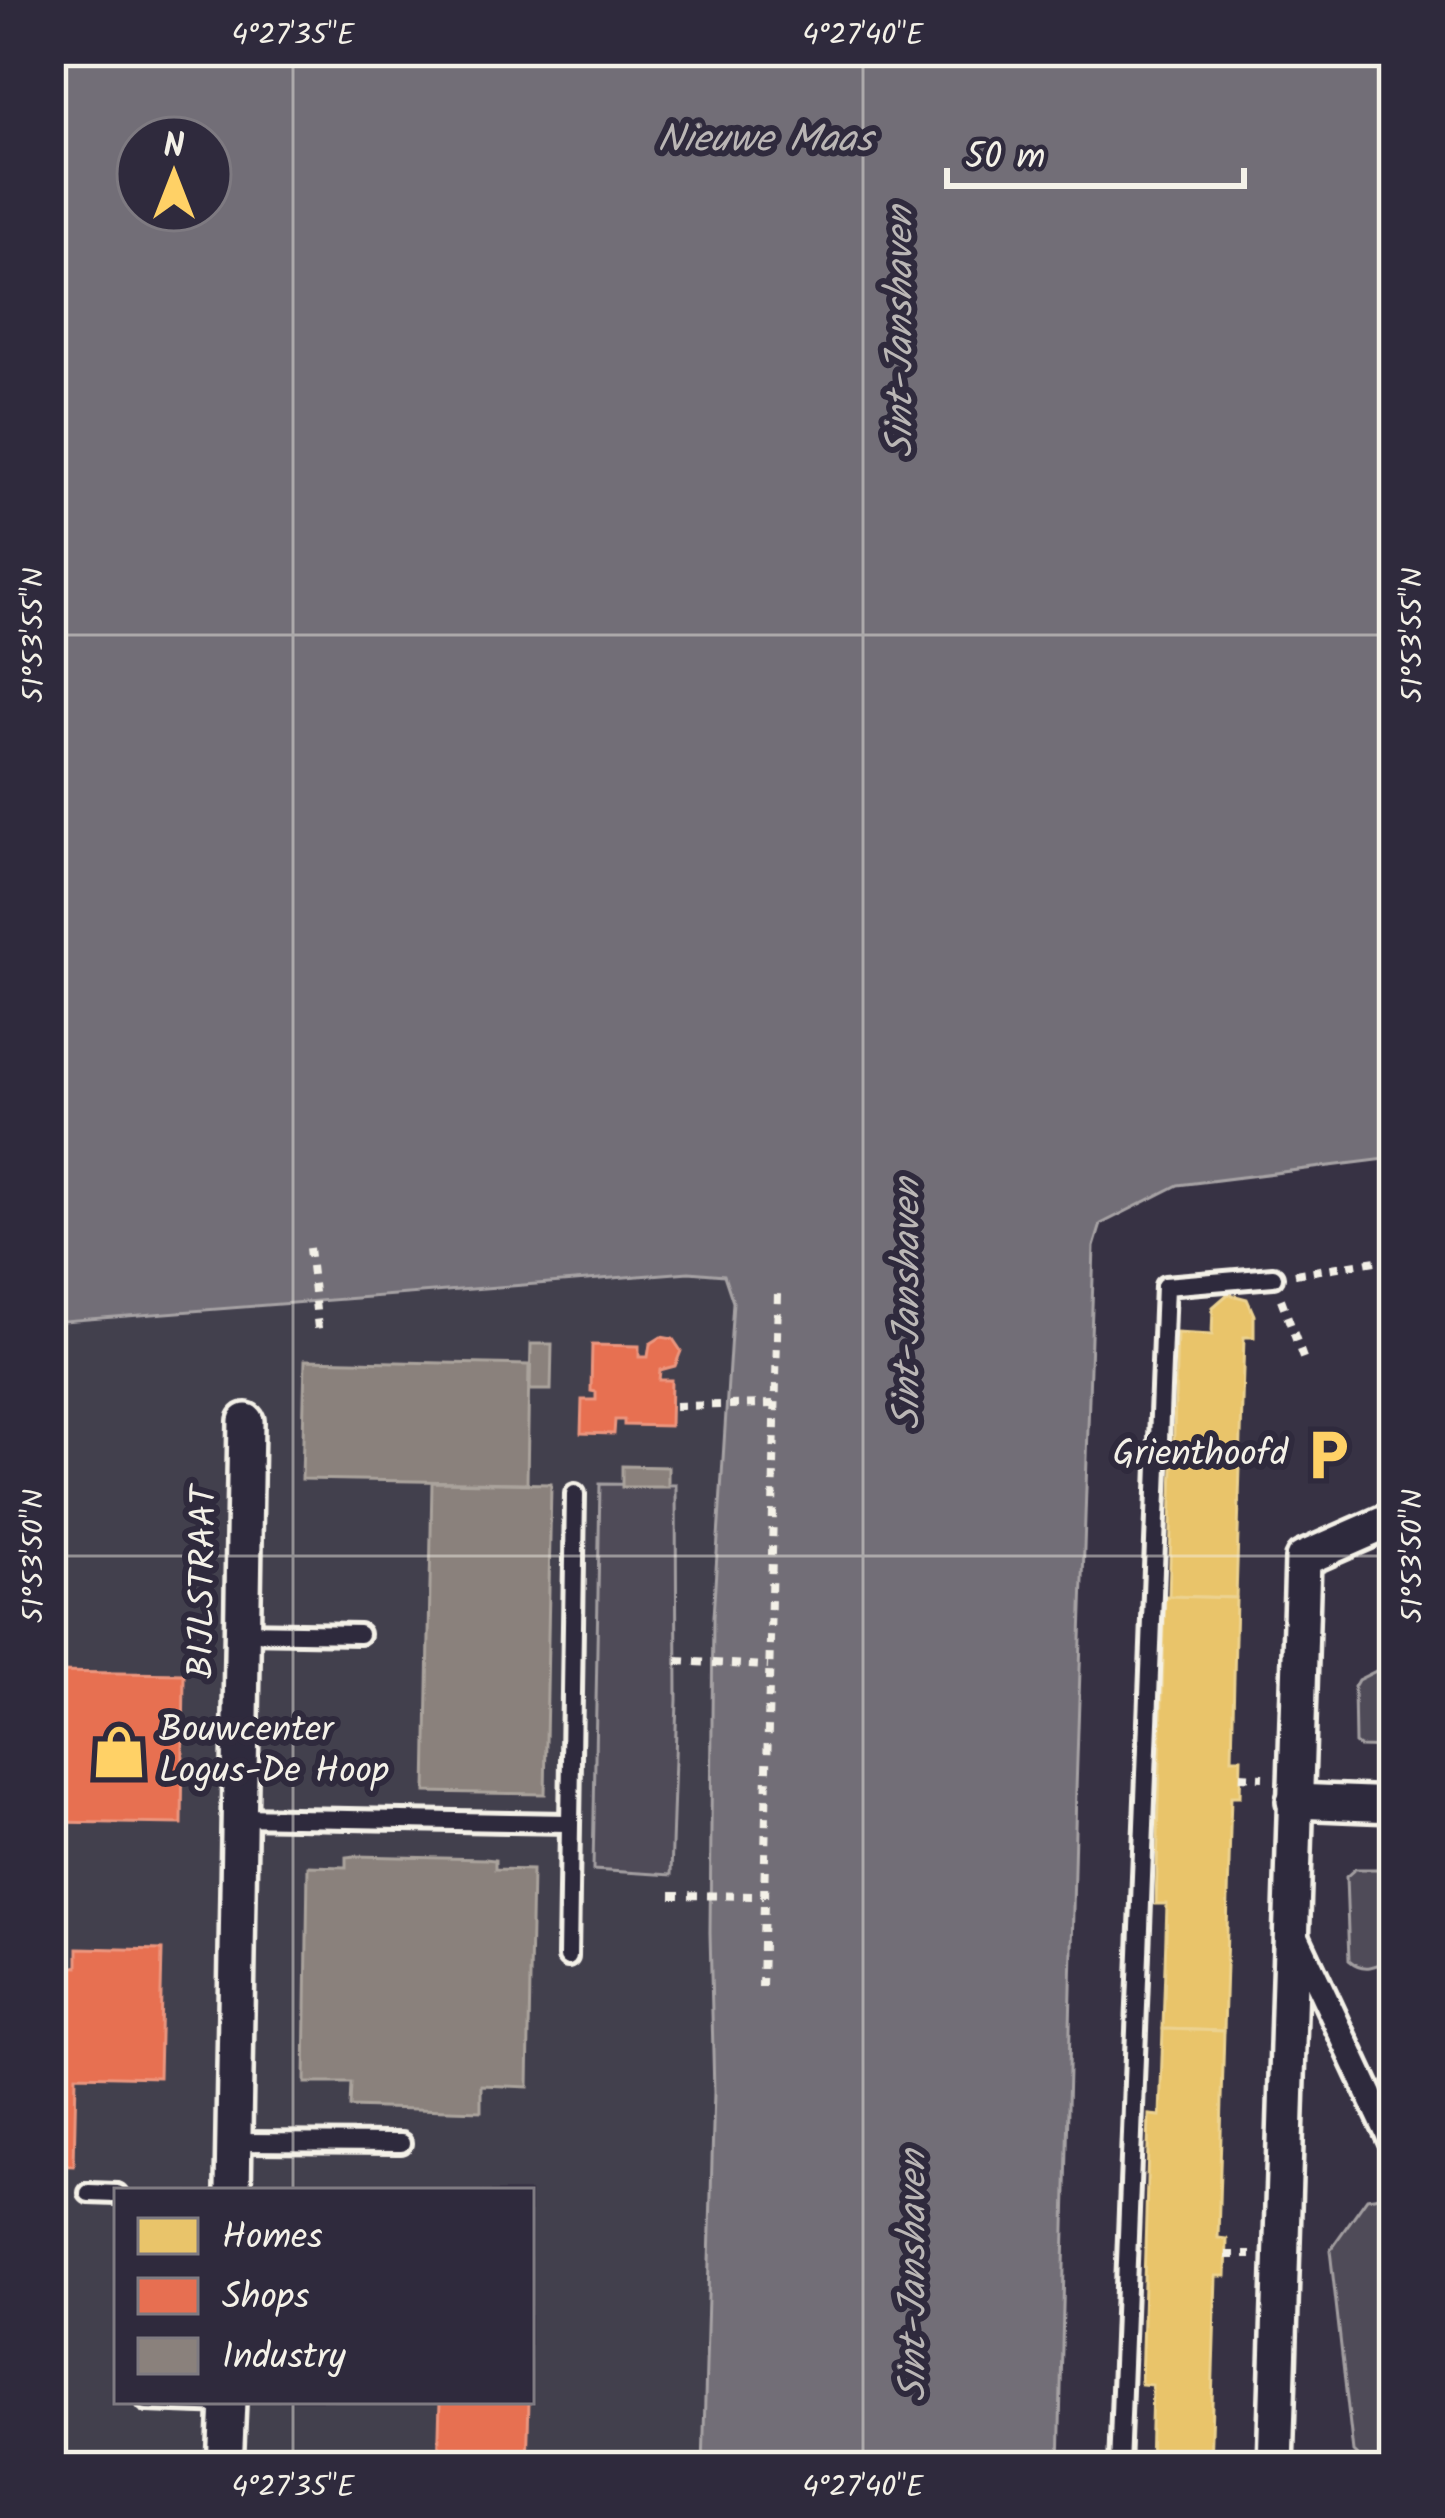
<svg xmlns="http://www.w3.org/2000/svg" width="1445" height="2518" viewBox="0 0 1445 2518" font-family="Kalam,sans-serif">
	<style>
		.built { fill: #433f4e; fill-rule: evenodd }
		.green { fill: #504b59; stroke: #a29ea0; stroke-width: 3 }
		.water { fill: #726e77; stroke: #a6a2a4; stroke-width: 3; fill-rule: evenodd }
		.homes { fill: #e9c46a; stroke: #ecd290; stroke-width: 3 }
		.shops { fill: #e76f51; stroke: #eb967e; stroke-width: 3 }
		.industry { fill: #8a817c; stroke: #aaa39c; stroke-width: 3 }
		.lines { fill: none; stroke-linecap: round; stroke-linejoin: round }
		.service-casing { stroke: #f4f1e8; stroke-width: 26 }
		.pedestrian-casing { stroke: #f4f1e8; stroke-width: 33 }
		.minor-casing { stroke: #f4f1e8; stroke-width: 42 }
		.path { stroke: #f4f1e8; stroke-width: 8; stroke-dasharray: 9 9; stroke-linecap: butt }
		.service { stroke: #2f2a3d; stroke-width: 16 }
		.pedestrian { stroke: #2f2a3d; stroke-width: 24 }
		.minor { stroke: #2f2a3d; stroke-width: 33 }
		.ticks { fill: none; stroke: #f4f1e8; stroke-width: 3; stroke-opacity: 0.45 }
		.labels { text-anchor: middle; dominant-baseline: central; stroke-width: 12; stroke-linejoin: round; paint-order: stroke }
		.poi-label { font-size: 36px; fill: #f4f1e8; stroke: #2f2a3d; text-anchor: end }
		.street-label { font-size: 36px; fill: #f4f1e8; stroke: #2f2a3d }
		.water-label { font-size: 39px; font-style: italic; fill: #bab6b5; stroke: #2f2a3d }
		.neatline { fill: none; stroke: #f4f1e8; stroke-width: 4.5 }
		.ticks-label { font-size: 30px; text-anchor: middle; fill: #f4f1e8 }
	</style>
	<rect width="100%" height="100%" fill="#373244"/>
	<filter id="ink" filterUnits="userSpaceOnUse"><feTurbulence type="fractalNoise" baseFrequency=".00833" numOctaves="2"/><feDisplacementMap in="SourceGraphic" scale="24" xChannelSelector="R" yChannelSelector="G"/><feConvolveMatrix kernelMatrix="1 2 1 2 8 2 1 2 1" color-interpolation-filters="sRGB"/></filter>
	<g filter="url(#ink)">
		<path class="built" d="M855 1179 766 2467H51V1266ZM117 2191H531V2401H117Z"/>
		<g class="green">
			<polygon points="600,1484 676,1485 677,1700 671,1875 593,1870"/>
			<polygon points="1394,1662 1394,1748 1359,1747 1355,1744 1354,1687 1358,1680"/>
			<path d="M1355 1869H1394V1958C1377 1966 1364 1973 1349 1960L1346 1877Z"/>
			<polygon points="1381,2196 1394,2220 1394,2455 1375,2464 1362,2460 1353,2452 1330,2250 1367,2198"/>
		</g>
		<path class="water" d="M51 51H1394V1158L1178 1185 1101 1224 1094 1247 1076 1790 1059 2467H703L714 2092 710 1933 713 1617 733 1302 724 1275 689 1272 51 1322ZM138 138H210V210H138Z"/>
		<g class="homes">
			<polygon points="1228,1294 1247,1299 1254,1315 1254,1337 1244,1337 1236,1598 1169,1596 1177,1333 1212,1335 1213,1307"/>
			<polygon points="1165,1596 1236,1598 1232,1758 1241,1758 1240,1796 1231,1796 1224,2031 1163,2029 1167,1904 1156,1904"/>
			<polygon points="1163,2029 1224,2031 1218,2238 1227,2239 1226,2276 1216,2276 1210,2467 1150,2467 1152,2385 1141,2384 1149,2115 1160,2116"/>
		</g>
		<g class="shops">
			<polygon points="661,1337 673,1339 681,1351 675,1366 660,1370 659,1380 671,1380 670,1426 624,1425 624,1420 615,1420 614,1434 581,1433 582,1400 596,1400 596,1392 591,1391 592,1345 639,1346 639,1357 648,1357 650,1344"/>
			<polygon points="51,1672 184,1674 182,1824 51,1822"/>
			<polygon points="78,1948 162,1950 159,2077 76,2075 74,2166 51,2165 51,1966 78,1967"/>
			<polygon points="440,2401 529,2401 527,2466 542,2458 546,2467 438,2467"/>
		</g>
		<g class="industry">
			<polygon points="531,1344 552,1344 551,1390 530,1390"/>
			<polygon points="305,1360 529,1365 527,1483 302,1479"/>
			<polygon points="622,1466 668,1467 668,1487 622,1487"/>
			<polygon points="432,1482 551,1484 545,1794 426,1792"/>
			<polygon points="355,1856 485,1859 495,1860 495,1869 532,1870 528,2087 481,2085 481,2111 350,2107 351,2083 305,2083 308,1866 346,1867 346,1857"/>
		</g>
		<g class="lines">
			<defs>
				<g id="service">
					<polyline points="241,1632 359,1634"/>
					<polyline points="240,1817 568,1823"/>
					<polyline points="568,1957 575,1494"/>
					<polyline points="234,2142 401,2143"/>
					<polyline points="89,2193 117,2194"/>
					<polyline points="147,2401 228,2404"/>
					<polyline points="1119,2467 1165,1286 1273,1277"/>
				</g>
				<polyline id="pedestrian" points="1293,1930 1394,2146"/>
				<g id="minor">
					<polyline points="1294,1801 1394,1805"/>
					<polyline points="233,2191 246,1421"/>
					<polyline points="225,2467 228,2401"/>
					<polyline points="1275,2467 1303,1559 1394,1519"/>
				</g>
			</defs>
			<use href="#service" class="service-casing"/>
			<use href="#pedestrian" class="pedestrian-casing"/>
			<use href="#minor" class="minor-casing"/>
			<g class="path">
				<polyline points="309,1248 319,1337"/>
				<polyline points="1295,1274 1394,1258"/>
				<polyline points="1281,1299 1306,1366"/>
				<polyline points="675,1406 773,1404"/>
				<polyline points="677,1661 768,1666"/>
				<polyline points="1240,1776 1263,1777"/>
				<polyline points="671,1895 763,1896"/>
				<polyline points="762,1987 778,1293"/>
				<polyline points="1226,2255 1251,2255"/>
			</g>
			<use href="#service" class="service"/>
			<use href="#pedestrian" class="pedestrian"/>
			<use href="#minor" class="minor"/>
		</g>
	</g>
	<path class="ticks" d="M293 51V2191M863 51V2467M51 635H1394M51 1556H1394M293 2401V2467"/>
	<defs>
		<symbol id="parking-bare" viewBox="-9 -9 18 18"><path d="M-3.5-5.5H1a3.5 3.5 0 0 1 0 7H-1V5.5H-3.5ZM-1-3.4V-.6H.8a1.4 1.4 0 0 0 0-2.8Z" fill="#ffd166" stroke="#2f2a3d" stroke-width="2.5" paint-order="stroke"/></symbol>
		<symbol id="shop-bare" viewBox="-9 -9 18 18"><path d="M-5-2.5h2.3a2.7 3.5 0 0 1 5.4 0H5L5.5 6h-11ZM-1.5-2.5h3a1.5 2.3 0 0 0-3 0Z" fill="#ffd166" stroke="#2f2a3d" stroke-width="2.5" paint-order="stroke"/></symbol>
	</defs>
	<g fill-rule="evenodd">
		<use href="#parking-bare" x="1290" y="1417" width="76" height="76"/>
		<use href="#shop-bare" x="81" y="1714" width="76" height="76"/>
	</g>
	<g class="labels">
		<g class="poi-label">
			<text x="1288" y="1455">Grienthoofd</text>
			<text x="159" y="1731" text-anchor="start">Bouwcenter<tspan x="159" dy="41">Logus-De Hoop</tspan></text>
		</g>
		<g class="street-label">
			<text transform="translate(204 1582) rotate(-89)">BIJLSTRAAT</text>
		</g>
		<g class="water-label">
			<text x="765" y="141">Nieuwe Maas</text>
			<text transform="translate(902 332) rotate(-90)">Sint-Janshaven</text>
			<text transform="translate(909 1304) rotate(-90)">Sint-Janshaven</text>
			<text transform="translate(915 2276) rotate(-90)">Sint-Janshaven</text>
		</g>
	</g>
	<rect width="1445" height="2518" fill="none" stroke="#2f2a3d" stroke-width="132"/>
	<rect x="114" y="2188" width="420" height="216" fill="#2f2a3d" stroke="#7e7a81" stroke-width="3"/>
	<rect x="138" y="2218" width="60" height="36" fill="#e9c46a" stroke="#7e7a81" stroke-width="3"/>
	<text x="222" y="2248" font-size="36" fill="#f4f1e8">Homes</text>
	<rect x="138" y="2278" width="60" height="36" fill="#e76f51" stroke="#7e7a81" stroke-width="3"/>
	<text x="222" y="2308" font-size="36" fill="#f4f1e8">Shops</text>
	<rect x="138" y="2338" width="60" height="36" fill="#8a817c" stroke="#7e7a81" stroke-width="3"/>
	<text x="222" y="2368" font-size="36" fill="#f4f1e8">Industry</text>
	<g transform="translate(174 174)"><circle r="57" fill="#2f2a3d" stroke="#7e7a81" stroke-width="3"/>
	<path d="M0-9L21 45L0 30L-21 45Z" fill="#ffd166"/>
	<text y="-18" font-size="33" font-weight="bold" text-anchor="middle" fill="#f4f1e8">N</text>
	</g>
	<path d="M947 168v18h297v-18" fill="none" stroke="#f4f1e8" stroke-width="6"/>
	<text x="965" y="168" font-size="36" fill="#f4f1e8" stroke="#2f2a3d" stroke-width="9" paint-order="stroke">50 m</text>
	<rect x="66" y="66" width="1313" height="2386" class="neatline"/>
	<g class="ticks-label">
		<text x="293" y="44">4°27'35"E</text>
		<text x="863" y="44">4°27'40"E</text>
		<text transform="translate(33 635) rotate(-90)" y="10">51°53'55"N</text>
		<text transform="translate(1412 635) rotate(-90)" y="10">51°53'55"N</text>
		<text transform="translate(33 1556) rotate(-90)" y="10">51°53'50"N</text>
		<text transform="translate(1412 1556) rotate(-90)" y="10">51°53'50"N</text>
		<text x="293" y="2496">4°27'35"E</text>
		<text x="863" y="2496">4°27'40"E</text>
	</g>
</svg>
